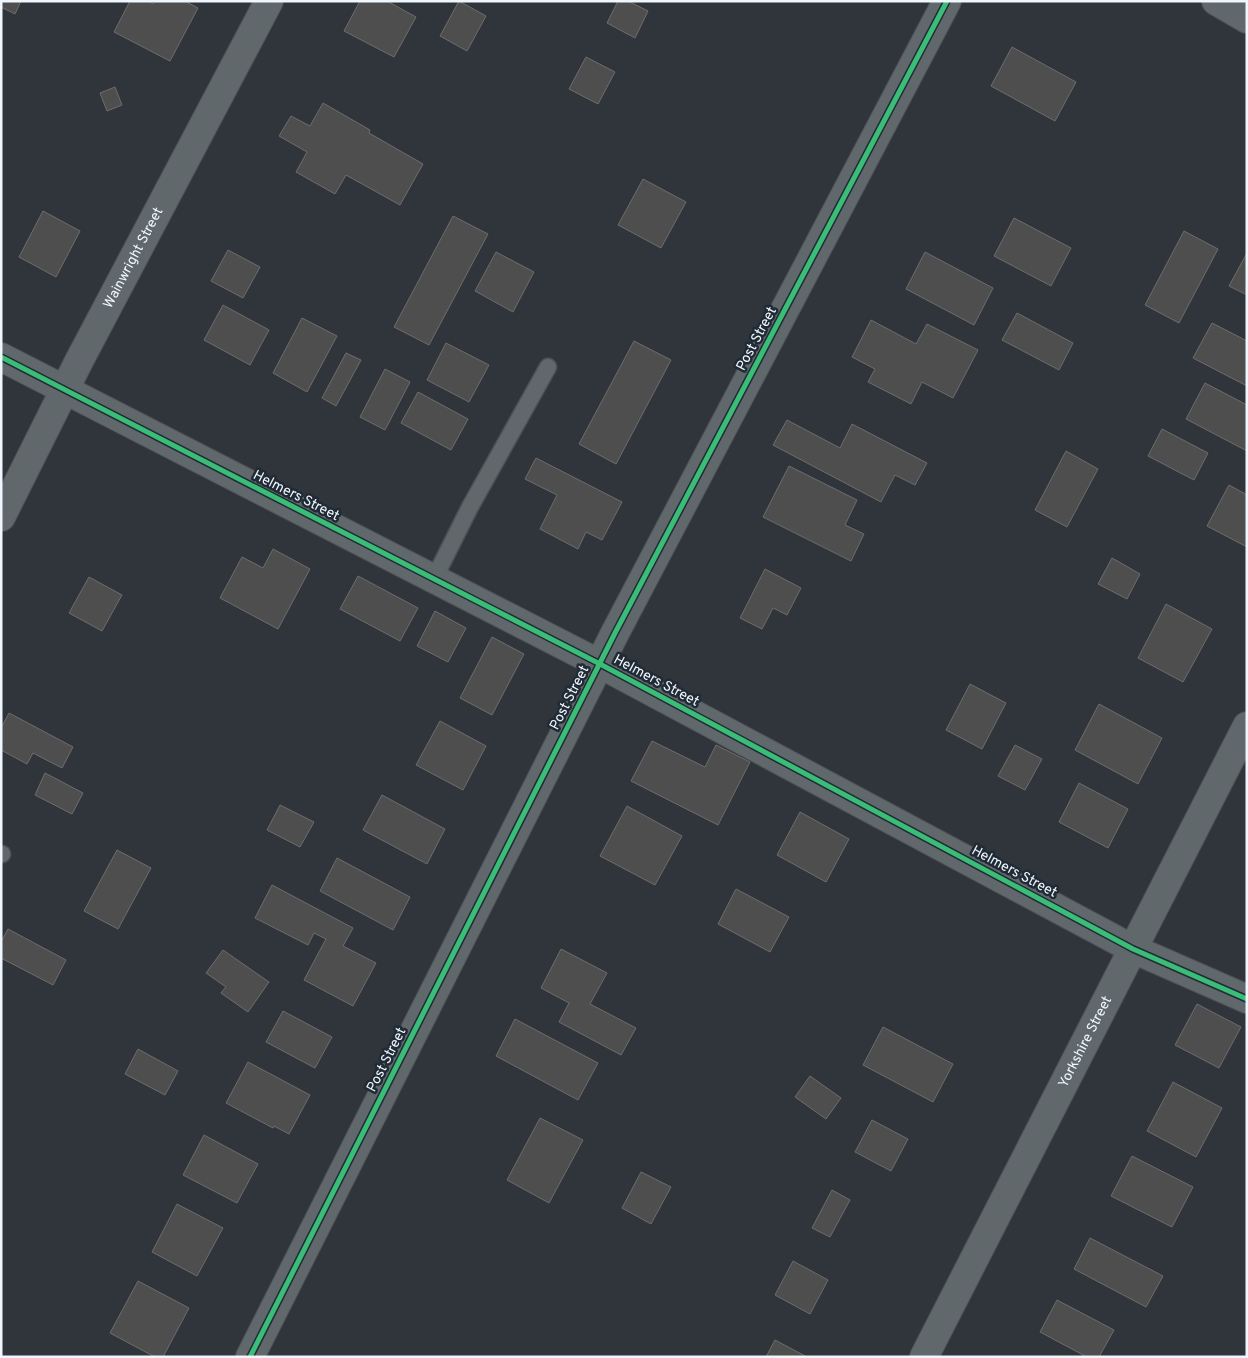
<svg xmlns="http://www.w3.org/2000/svg" width="1248" height="1358" viewBox="0 0 1248 1358" font-family="Overpass,sans-serif">
	<style>
		.building { fill: #4e4e4e; stroke: #6e6d6d }
		.lines { fill: none; stroke-linecap: round; stroke-linejoin: round }
		.service-casing { stroke: #4d5156; stroke-width: 19 }
		.minor-casing { stroke: #4d5156; stroke-width: 30 }
		.service { stroke: #61686c; stroke-width: 16 }
		.minor { stroke: #61686c; stroke-width: 28 }
		.cycleway-casing { stroke: #212b36; stroke-width: 8 }
		.cycleway { stroke: #3abd76; stroke-width: 5 }
		.labels { text-anchor: middle; dominant-baseline: central; stroke-width: 5; stroke-linejoin: round; paint-order: stroke }
		.street-label { font-size: 14px; fill: #eff6fd; stroke: #212b36 }
	</style>
	<rect width="100%" height="100%" fill="#30353b"/>
	<g class="building">
		<polygon points="1,1 21,1 15,14 1,7"/>
		<polygon points="130,1 149,1 153,4 155,1 185,1 198,8 170,61 114,32"/>
		<polygon points="360,1 387,1 416,17 394,57 344,31"/>
		<polygon points="459,1 486,16 467,51 440,36"/>
		<polygon points="618,1 628,1 648,11 635,38 607,23"/>
		<polygon points="1012,47 1076,82 1055,121 991,86"/>
		<polygon points="586,57 615,72 598,104 569,89"/>
		<polygon points="115,87 122,105 107,111 100,93"/>
		<polygon points="323,103 370,130 369,133 423,164 400,205 346,175 335,194 296,172 307,152 279,136 291,116 310,126"/>
		<polygon points="643,179 686,202 661,248 618,225"/>
		<polygon points="43,211 80,231 56,277 19,257"/>
		<polygon points="453,216 488,234 429,345 394,327"/>
		<polygon points="1014,218 1071,248 1051,286 994,256"/>
		<polygon points="1184,231 1218,249 1179,323 1145,305"/>
		<polygon points="228,250 260,267 243,298 211,281"/>
		<polygon points="496,252 534,272 513,312 475,291"/>
		<polygon points="925,252 993,288 974,325 906,289"/>
		<polygon points="1247,253 1247,295 1229,286"/>
		<polygon points="223,305 269,330 250,365 204,340"/>
		<polygon points="1017,313 1073,343 1059,370 1002,340"/>
		<polygon points="302,318 337,336 307,392 273,373"/>
		<polygon points="871,320 916,344 927,324 978,350 953,398 922,382 911,404 868,382 875,369 852,357"/>
		<polygon points="1212,323 1247,341 1247,386 1193,358"/>
		<polygon points="634,341 671,360 616,464 579,444"/>
		<polygon points="446,343 489,365 469,402 427,380"/>
		<polygon points="346,353 361,360 336,406 322,398"/>
		<polygon points="385,369 410,382 385,430 360,417"/>
		<polygon points="1205,383 1247,405 1247,451 1186,419"/>
		<polygon points="418,392 468,419 451,450 401,423"/>
		<polygon points="787,420 840,448 852,424 927,463 915,485 895,475 881,502 773,445"/>
		<polygon points="1162,429 1208,453 1194,480 1148,456"/>
		<polygon points="1066,451 1098,469 1067,527 1035,510"/>
		<polygon points="536,458 622,502 602,540 586,532 578,549 540,529 557,495 525,479"/>
		<polygon points="789,466 857,500 845,525 864,534 851,561 763,517"/>
		<polygon points="1229,485 1247,495 1247,547 1207,526"/>
		<polygon points="273,549 310,569 278,629 220,598 242,557 263,568"/>
		<polygon points="1112,558 1140,574 1127,599 1098,584"/>
		<polygon points="765,569 801,588 787,615 773,608 762,629 740,618"/>
		<polygon points="358,576 418,608 400,641 340,609"/>
		<polygon points="89,577 122,595 102,631 69,613"/>
		<polygon points="1166,604 1212,629 1183,682 1138,658"/>
		<polygon points="435,611 466,628 448,662 417,646"/>
		<polygon points="492,637 524,654 492,715 460,698"/>
		<polygon points="970,684 1006,703 982,749 946,730"/>
		<polygon points="1099,704 1162,738 1138,784 1075,750"/>
		<polygon points="9,713 73,747 62,768 33,753 27,764 1,750 1,728"/>
		<polygon points="440,721 486,746 463,790 416,765"/>
		<polygon points="652,741 705,767 716,745 750,762 718,825 631,781"/>
		<polygon points="1015,745 1042,759 1025,790 998,776"/>
		<polygon points="45,773 83,793 72,814 35,795"/>
		<polygon points="1079,783 1128,809 1108,848 1059,822"/>
		<polygon points="382,795 445,829 427,864 363,830"/>
		<polygon points="280,805 314,822 300,847 267,830"/>
		<polygon points="627,806 682,836 655,885 600,856"/>
		<polygon points="800,812 849,839 826,882 777,855"/>
		<polygon points="117,850 151,868 118,929 84,911"/>
		<polygon points="337,858 410,897 393,930 320,891"/>
		<polygon points="272,885 353,928 343,946 376,963 353,1006 304,980 326,939 314,933 308,945 255,918"/>
		<polygon points="736,889 789,917 770,952 718,924"/>
		<polygon points="8,929 66,960 53,985 1,958 1,942"/>
		<polygon points="561,949 607,973 590,1004 636,1028 621,1055 559,1022 569,1003 541,988"/>
		<polygon points="223,950 269,982 248,1012 221,993 226,987 206,973"/>
		<polygon points="1197,1004 1241,1027 1219,1068 1175,1045"/>
		<polygon points="283,1011 332,1037 315,1068 266,1042"/>
		<polygon points="515,1019 598,1063 578,1100 496,1056"/>
		<polygon points="883,1027 953,1064 933,1102 863,1065"/>
		<polygon points="138,1049 178,1071 165,1095 125,1074"/>
		<polygon points="248,1062 310,1095 289,1134 274,1126 273,1128 226,1103"/>
		<polygon points="810,1076 841,1098 826,1119 795,1097"/>
		<polygon points="1173,1082 1222,1108 1196,1157 1147,1131"/>
		<polygon points="540,1118 583,1140 549,1203 507,1180"/>
		<polygon points="872,1120 908,1139 891,1171 855,1152"/>
		<polygon points="204,1135 258,1164 237,1203 183,1175"/>
		<polygon points="1132,1156 1193,1187 1172,1227 1111,1196"/>
		<polygon points="641,1172 671,1187 651,1224 622,1208"/>
		<polygon points="832,1190 850,1200 830,1237 812,1228"/>
		<polygon points="177,1204 223,1228 197,1276 152,1252"/>
		<polygon points="1090,1238 1163,1276 1146,1307 1074,1269"/>
		<polygon points="793,1261 828,1280 810,1314 775,1295"/>
		<polygon points="138,1281 189,1308 163,1357 155,1357 110,1333"/>
		<polygon points="1057,1300 1114,1330 1099,1357 1087,1357 1040,1332"/>
		<polygon points="775,1340 807,1357 766,1357"/>
	</g>
	<g class="lines">
		<defs>
			<g id="service">
				<polyline points="434,579 470,507 548,367"/>
				<polyline points="1,854 2,854"/>
			</g>
			<g id="minor">
				<polyline points="1216,1 1247,19"/>
				<polyline points="1,357 600,664 1133,949 1247,999"/>
				<path id="s1" d="M1 517 79 361 269 1"/>
				<polyline points="250,1357 615,633 947,1"/>
				<path id="s2" d="M924 1357 1247 726"/>
			</g>
		</defs>
		<use href="#service" class="service-casing"/>
		<use href="#minor" class="minor-casing"/>
		<use href="#service" class="service"/>
		<use href="#minor" class="minor"/>
		<defs>
			<g id="cycleway">
				<polyline points="1,357 600,664 1133,949 1247,999"/>
				<polyline points="250,1357 615,633 947,1"/>
			</g>
		</defs>
		<use href="#cycleway" class="cycleway-casing"/>
		<use href="#cycleway" class="cycleway"/>
	</g>
	<g class="labels">
		<g class="street-label">
			<text stroke="none"><textPath href="#s1" startOffset="291">Wainwright Street</textPath></text>
			<text transform="translate(757 339) rotate(-62)">Post Street</text>
			<text transform="translate(296 496) rotate(27)">Helmers Street</text>
			<text transform="translate(656 681) rotate(28)">Helmers Street</text>
			<text transform="translate(570 698) rotate(-63)">Post Street</text>
			<text transform="translate(1014 872) rotate(28)">Helmers Street</text>
			<text stroke="none"><textPath href="#s2" startOffset="354">Yorkshire Street</textPath></text>
			<text transform="translate(387 1060) rotate(-63)">Post Street</text>
		</g>
	</g>
	<rect width="1248" height="1358" fill="none" stroke="#eff6fd" stroke-width="5"/>
</svg>
